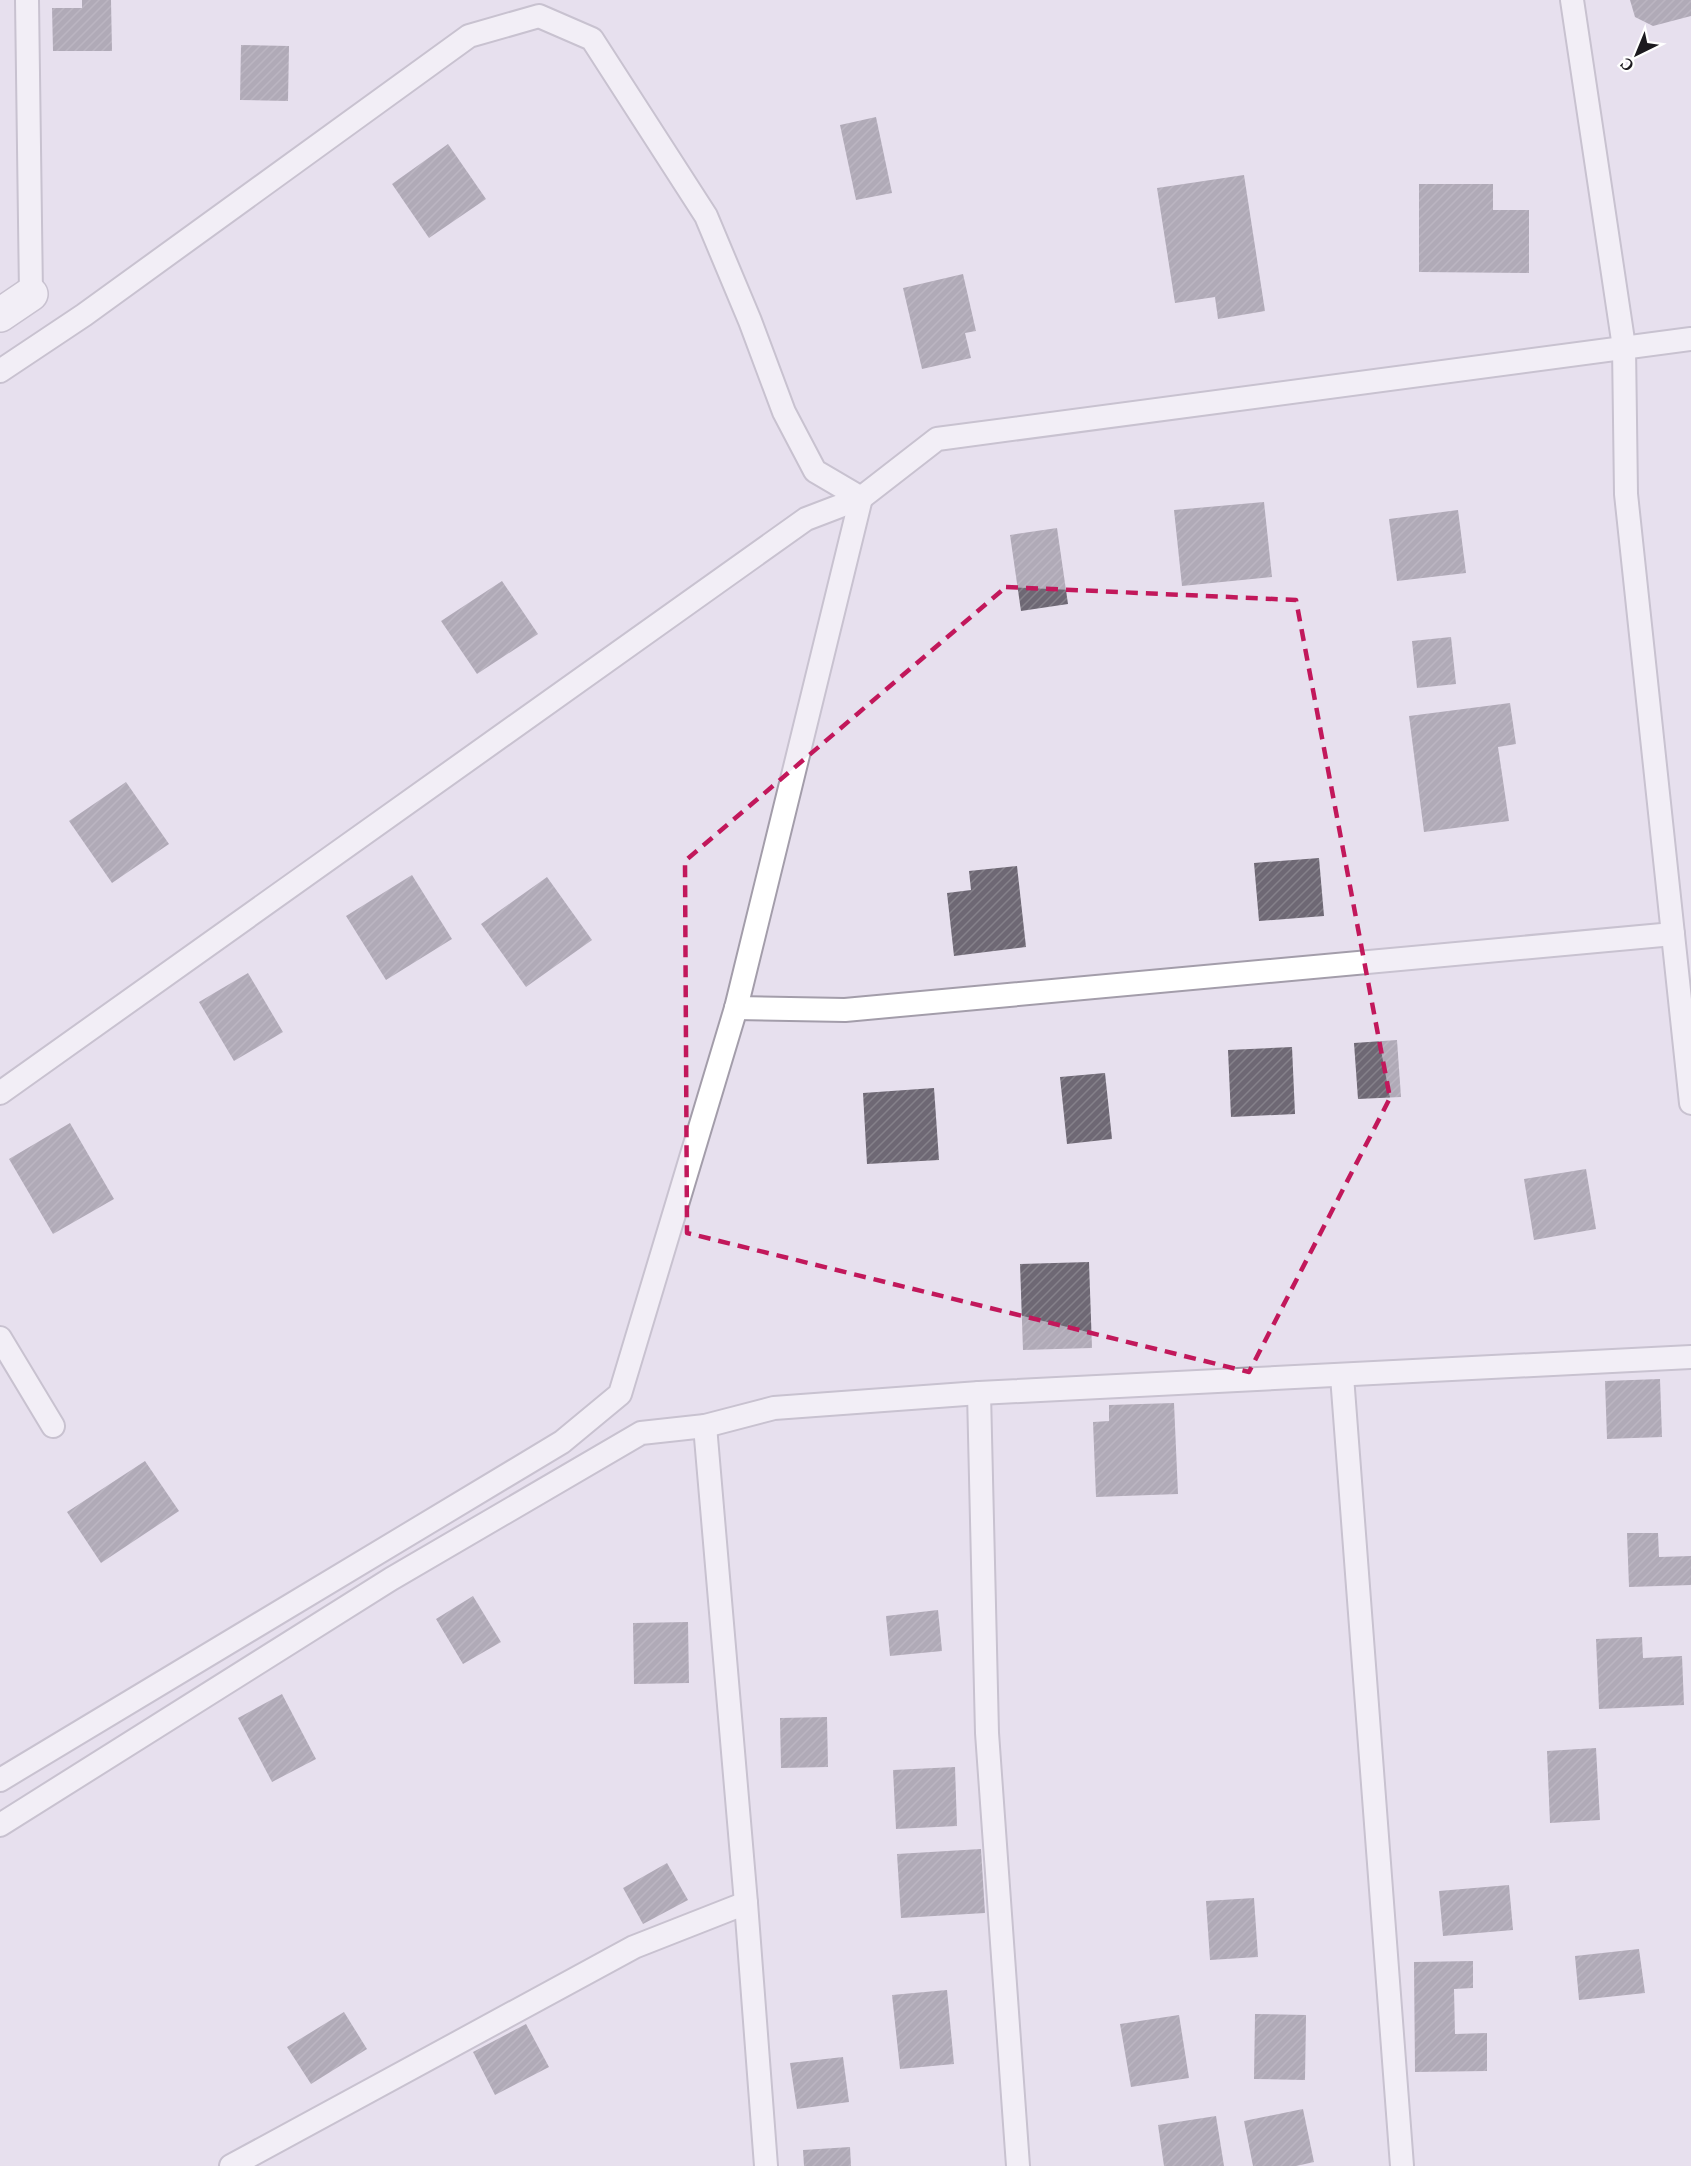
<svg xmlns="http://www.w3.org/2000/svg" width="1691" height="2166" viewBox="0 0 1691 2166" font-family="Lora,serif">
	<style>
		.building { fill: url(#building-hatch) }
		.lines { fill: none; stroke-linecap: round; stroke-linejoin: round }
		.service-casing { stroke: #a39daa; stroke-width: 26 }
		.minor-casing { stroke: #a39daa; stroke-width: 36 }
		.service { stroke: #fff; stroke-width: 22 }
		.minor { stroke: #fff; stroke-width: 33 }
		.marked { fill: none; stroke: #c2185b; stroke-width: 4.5; stroke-dasharray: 12 8; stroke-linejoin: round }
	</style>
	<defs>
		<pattern id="building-hatch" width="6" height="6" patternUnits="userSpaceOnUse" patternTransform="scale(1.5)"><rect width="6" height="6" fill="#6e6874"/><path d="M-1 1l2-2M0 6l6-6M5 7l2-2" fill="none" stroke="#85818a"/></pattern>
	</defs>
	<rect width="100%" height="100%" fill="#e7e0ee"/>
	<g class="building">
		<polygon points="82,0 111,0 112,51 53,51 52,8 82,8"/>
		<polygon points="1630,0 1691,0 1691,16 1653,26 1635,17"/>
		<polygon points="241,45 289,46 288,101 240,100"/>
		<polygon points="876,117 892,193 856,200 840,125"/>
		<polygon points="448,144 486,199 429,238 392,184"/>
		<polygon points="1244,175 1265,311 1218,319 1215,297 1175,303 1157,188"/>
		<polygon points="1419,184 1493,184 1493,210 1529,210 1529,273 1419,272"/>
		<polygon points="963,274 976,331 965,333 971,358 922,369 903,288"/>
		<polygon points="1264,502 1272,577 1182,586 1174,510"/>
		<polygon points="1458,510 1466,573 1397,581 1389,519"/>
		<polygon points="1057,528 1068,604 1021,611 1010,535"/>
		<polygon points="502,581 538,634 477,674 441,621"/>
		<polygon points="1451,637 1456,684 1417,688 1412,641"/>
		<polygon points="1510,703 1516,744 1498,747 1509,821 1424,832 1409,716"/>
		<polygon points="126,782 169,844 112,883 69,821"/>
		<polygon points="1319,858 1324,916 1259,921 1254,863"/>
		<polygon points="1017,866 1026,947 954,956 947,893 971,890 969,871"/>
		<polygon points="412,875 452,939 386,980 346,916"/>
		<polygon points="547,877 592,940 526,987 481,924"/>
		<polygon points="248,973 283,1032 234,1061 199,1002"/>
		<polygon points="1397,1040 1401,1097 1358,1099 1354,1043"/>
		<polygon points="1292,1047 1295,1114 1231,1117 1228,1050"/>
		<polygon points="1105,1073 1112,1139 1067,1144 1060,1077"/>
		<polygon points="934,1088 939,1160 867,1164 863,1093"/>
		<polygon points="70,1123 114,1199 53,1234 9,1159"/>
		<polygon points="1586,1169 1596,1229 1534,1240 1524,1179"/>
		<polygon points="1089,1262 1092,1348 1023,1350 1020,1264"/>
		<polygon points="1660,1379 1662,1437 1607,1439 1605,1381"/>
		<polygon points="1174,1403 1178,1494 1096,1497 1093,1422 1109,1421 1109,1405"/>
		<polygon points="145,1461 179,1511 101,1563 67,1512"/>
		<polygon points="1627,1533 1658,1533 1659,1557 1691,1556 1691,1585 1629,1587"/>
		<polygon points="473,1596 501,1642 463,1664 436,1619"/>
		<polygon points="938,1610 942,1651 890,1656 886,1616"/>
		<polygon points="688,1622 689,1683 634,1684 633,1623"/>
		<polygon points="1642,1637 1643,1658 1682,1656 1684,1705 1599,1709 1596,1639"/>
		<polygon points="282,1694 316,1759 272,1782 238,1718"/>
		<polygon points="827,1717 828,1767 781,1768 780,1718"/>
		<polygon points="1596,1748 1600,1820 1550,1823 1547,1751"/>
		<polygon points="955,1767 957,1826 896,1829 893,1770"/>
		<polygon points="981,1849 985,1913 901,1918 897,1854"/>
		<polygon points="667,1863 688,1900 643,1924 623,1888"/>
		<polygon points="1509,1885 1513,1930 1443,1936 1439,1891"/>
		<polygon points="1254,1898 1258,1957 1210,1960 1206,1901"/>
		<polygon points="1639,1949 1645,1993 1579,2000 1575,1956"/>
		<polygon points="1473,1961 1473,1988 1454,1989 1455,2034 1487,2033 1487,2071 1415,2072 1414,1962"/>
		<polygon points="947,1990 954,2064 900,2069 892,1995"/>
		<polygon points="344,2012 367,2049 311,2084 287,2047"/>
		<polygon points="1255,2014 1306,2015 1305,2080 1254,2079"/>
		<polygon points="1179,2015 1189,2078 1131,2087 1120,2024"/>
		<polygon points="526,2024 549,2067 495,2095 473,2052"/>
		<polygon points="843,2057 849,2102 797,2109 790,2063"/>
		<polygon points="1303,2109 1314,2162 1296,2166 1253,2166 1244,2121"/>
		<polygon points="1216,2116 1224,2166 1164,2166 1158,2125"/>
		<polygon points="850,2147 851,2166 804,2166 803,2150"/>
	</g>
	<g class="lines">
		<defs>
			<g id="service">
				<polyline points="27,0 31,294"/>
				<polyline points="1572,0 1624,347 1626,494 1691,1103"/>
				<polyline points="0,371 84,315 469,36 539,16 592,39 706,216 750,321 784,412 815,471 861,498 736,1008 620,1394 562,1442 0,1780"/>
				<polyline points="736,1008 845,1010 1673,934"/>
				<polyline points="0,1093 806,519 861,498 937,439 1691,339"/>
				<polyline points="0,1338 53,1426"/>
				<polyline points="1342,1376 1402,2166"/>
				<polyline points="979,1393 987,1733 1018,2166"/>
				<polyline points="705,1426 746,1903 766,2166"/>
				<polyline points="0,1825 391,1579 641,1433 705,1426 774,1408 979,1393 1691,1357"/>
				<polyline points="231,2166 634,1947 746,1903"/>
			</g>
			<polyline id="minor" points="0,315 31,294"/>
		</defs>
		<use href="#service" class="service-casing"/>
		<use href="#minor" class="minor-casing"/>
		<use href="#service" class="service"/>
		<use href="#minor" class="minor"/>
	</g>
	<path d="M0 0H1691V2166H0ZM1006 587 1296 600 1390 1098 1249 1372 687 1233 685 861Z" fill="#e7e0ee" fill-opacity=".55" fill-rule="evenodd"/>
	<path class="marked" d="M1006 587 1296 600 1390 1098 1249 1372 687 1233 685 861Z"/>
	<g transform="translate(1637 54) rotate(223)" stroke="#ffffff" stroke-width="4.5" paint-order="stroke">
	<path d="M0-4.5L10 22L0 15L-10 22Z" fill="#1c1a1f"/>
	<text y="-9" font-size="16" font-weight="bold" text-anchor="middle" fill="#1c1a1f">С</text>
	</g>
</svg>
